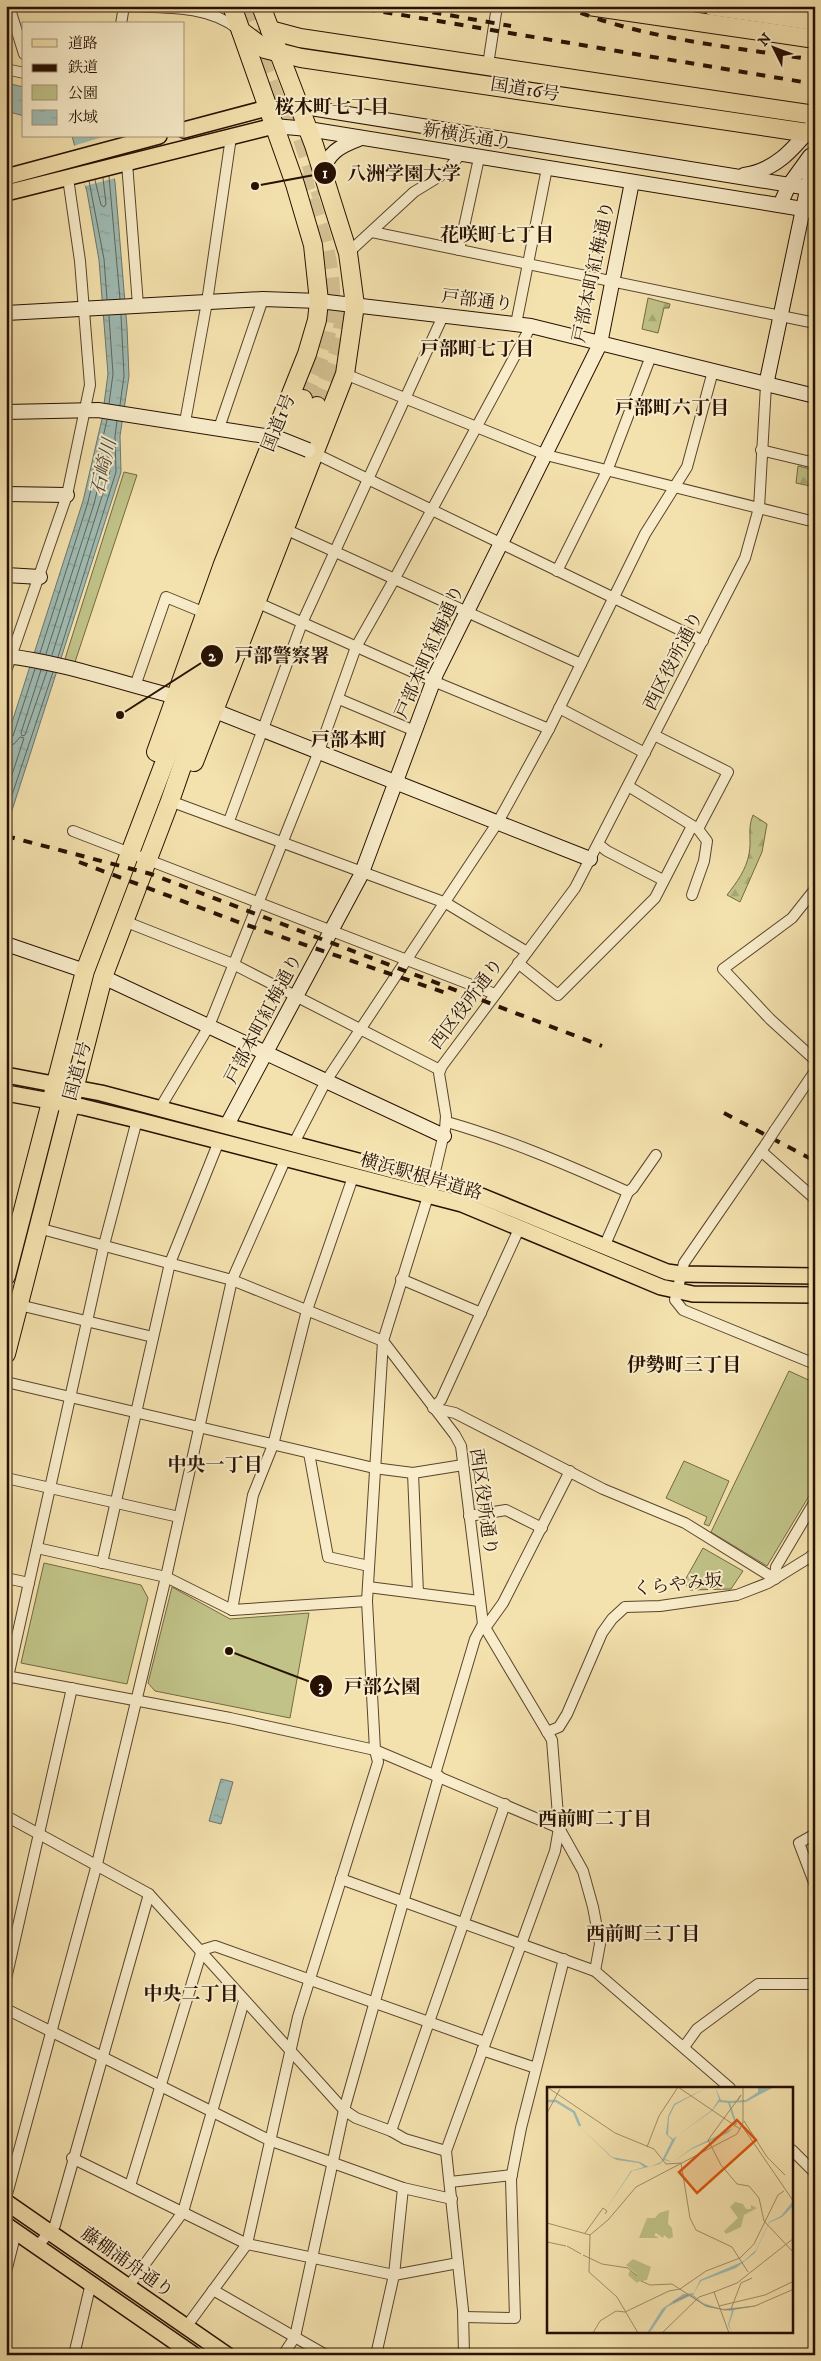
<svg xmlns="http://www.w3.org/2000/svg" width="821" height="2361" viewBox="0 0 821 2361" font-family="'IM FELL DW Pica','Noto Serif JP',serif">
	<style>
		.green { fill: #c0c287; stroke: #746944 }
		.forest { fill: url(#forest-firs); stroke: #746944 }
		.water { fill: url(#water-ripples); stroke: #6f776d }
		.pier { fill: #f4e2ae }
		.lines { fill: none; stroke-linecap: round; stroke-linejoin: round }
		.shore { stroke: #63665b; stroke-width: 1 }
		.highway-tunnel { stroke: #d5c294; stroke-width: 18; stroke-dasharray: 18 9; stroke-linecap: butt }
		.street-casing { stroke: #5a442d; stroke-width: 12 }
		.secondary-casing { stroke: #271002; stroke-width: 16 }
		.primary-casing { stroke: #271002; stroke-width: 18 }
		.highway-casing { stroke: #271002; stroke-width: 20 }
		.street { stroke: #f8ecca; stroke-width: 10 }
		.secondary { stroke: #f8ecca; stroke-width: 14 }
		.primary { stroke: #f4e2ae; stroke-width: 15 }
		.highway { stroke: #f4e2ae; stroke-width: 18 }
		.rail { stroke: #271002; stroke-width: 4; stroke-dasharray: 9 9; stroke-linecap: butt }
		.street-bridge-casing { stroke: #5a442d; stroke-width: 12; stroke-linecap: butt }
		.secondary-bridge-casing { stroke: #271002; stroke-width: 16; stroke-linecap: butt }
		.street-bridge { stroke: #f8ecca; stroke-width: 10 }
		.secondary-bridge { stroke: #f8ecca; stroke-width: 14 }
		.labels { text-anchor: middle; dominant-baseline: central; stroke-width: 4; stroke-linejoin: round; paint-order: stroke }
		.street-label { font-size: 18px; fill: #271002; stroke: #f8ecca }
		.neighbourhood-label { font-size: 19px; font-weight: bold; fill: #271002; stroke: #f8ecca }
		.water-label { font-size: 19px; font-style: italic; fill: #514c40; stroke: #f8ecca }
		.inset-river { fill: none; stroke: #9fbcb4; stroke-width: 2.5 }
		.inset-road { fill: none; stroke: #a28e69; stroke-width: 1 }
		.view { fill: #de550c; fill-opacity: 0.15; stroke: #de550c; stroke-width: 2.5 }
		.inset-edge { fill: none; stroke: #271002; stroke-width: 2.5 }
		.leader { fill: none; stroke: #271002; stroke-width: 2 }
		.callout-dot { fill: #271002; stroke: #f8ecca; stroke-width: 2 }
		.mark-label { font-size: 15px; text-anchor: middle; font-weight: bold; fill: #fff }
		.callout-label { font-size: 19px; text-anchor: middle; font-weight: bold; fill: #271002; stroke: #f8ecca; stroke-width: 4; stroke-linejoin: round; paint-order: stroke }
	</style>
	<defs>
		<pattern id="forest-firs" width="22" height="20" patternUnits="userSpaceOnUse" patternTransform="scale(1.25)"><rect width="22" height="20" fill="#c0c287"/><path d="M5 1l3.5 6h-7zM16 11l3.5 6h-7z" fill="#a5a673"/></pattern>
		<pattern id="water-ripples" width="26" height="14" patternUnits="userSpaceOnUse" patternTransform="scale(1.25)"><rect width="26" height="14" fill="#9fbcb4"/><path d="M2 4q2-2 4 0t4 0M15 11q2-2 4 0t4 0" fill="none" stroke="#89a199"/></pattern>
	</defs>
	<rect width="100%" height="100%" fill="#f4e2ae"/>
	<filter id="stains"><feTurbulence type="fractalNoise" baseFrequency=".004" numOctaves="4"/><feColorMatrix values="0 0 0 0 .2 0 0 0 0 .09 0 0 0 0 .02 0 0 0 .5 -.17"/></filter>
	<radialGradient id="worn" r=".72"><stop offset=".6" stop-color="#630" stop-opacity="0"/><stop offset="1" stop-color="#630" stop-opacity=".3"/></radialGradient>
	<g class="green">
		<polygon points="124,472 137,475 74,665 64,662"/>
		<polygon points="789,1371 815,1383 815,1486 767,1566 711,1532"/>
		<polygon points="684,1461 729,1481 709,1526 704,1524 707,1517 666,1498"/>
		<polygon points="703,1548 743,1571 731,1589 690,1590 684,1582"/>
		<polygon points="44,1563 141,1585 148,1598 127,1684 21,1663"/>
		<polygon points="172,1587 230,1619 309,1613 290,1718 155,1691 148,1683"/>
	</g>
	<g class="forest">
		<polygon points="648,298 670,304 669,308 664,308 658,333 642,329"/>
		<polygon points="798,466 815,470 815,487 796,483"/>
		<path d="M753 815 767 824 762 852 740 902 727 895C737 882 746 870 749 854 752 839 747 830 753 815Z"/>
	</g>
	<g class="water">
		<polygon points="6,83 24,87 24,116 6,111"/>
		<polygon points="72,136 104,136 115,182 127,327 129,376 120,436 121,472 6,829 6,741 83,501 102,419 108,374 99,260 87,192"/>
		<polygon points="221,1779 233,1782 221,1824 209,1821"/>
	</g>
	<polygon class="pier" points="106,136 116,178 85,186 73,146"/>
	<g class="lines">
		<g class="shore">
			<polyline points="109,176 120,299"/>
			<polyline points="95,180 101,205 104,207 106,204 103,178"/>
			<polyline points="89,181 104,259 107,299"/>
			<polyline points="109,316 113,374 109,404"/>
			<polyline points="120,405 124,376 121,315"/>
			<polyline points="40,653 88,502 107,420"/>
			<polyline points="46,654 94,504 105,458 108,457 110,471 52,655"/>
			<polyline points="58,657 116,472 115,436 117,421"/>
			<polyline points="41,670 21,733 22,736 25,735 47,671"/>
			<polyline points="6,740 13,736 35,669"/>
			<polyline points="6,746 14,744 20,737 24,738 6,793"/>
			<polyline points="6,813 53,672"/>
		</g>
		<g class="highway-tunnel">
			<polyline points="241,6 284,123"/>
			<polyline points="293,113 321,195"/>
			<path d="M301 174C316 215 333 260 331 304 330 337 315 369 303 399"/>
			<polyline points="317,406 338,352 345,310"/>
		</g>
		<defs>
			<g id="street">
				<polyline points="9,6 24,54"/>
				<path d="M121 24 124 6C162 8 206 4 238 29"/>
				<polyline points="488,65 497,6"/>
				<polyline points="6,69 24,73"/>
				<polyline points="127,163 138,305"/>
				<polyline points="372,232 815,323"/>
				<polyline points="459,250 479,158"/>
				<polyline points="348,253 414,192 445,173 460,155"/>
				<polyline points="516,324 547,168"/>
				<polyline points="345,374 546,455 815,522"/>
				<polyline points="185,422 207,302 231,137"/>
				<polyline points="219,428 263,299"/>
				<polyline points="761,450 815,463"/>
				<polyline points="314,453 703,641"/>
				<polyline points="285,529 581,664"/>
				<polyline points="557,571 607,471 651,356"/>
				<polyline points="256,602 433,681 549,729"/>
				<polyline points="6,671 67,495 90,385 80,261 68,178"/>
				<polyline points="135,686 166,597 205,613"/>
				<polyline points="339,699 415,731"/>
				<polyline points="559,708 645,753"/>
				<polyline points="654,735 728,772 698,829"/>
				<polyline points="628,786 698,829 707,841 704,861 692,895"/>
				<polyline points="170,801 446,903 527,952"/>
				<polyline points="229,821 302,623 443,316"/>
				<polyline points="73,831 495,994"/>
				<polyline points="598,844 607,851 663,880"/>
				<polyline points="815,889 792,918 723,969 770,1019 815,1060"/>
				<polyline points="124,921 233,964 440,1070"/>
				<polyline points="518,963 558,995 655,898 692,826"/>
				<polyline points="160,1108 209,1026 319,751 356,647 395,578 531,326"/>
				<path d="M447 1122C510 1140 568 1165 628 1192L633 1188 656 1155"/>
				<polyline points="775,1130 815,1071"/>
				<polyline points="294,1143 326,1081 498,822 549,729 645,534 687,467 713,371"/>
				<polyline points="766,1144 684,1263 675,1300 683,1310 815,1364"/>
				<polyline points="761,1151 815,1199"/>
				<polyline points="38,1228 232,1280 383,1341 367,1601 375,1750 378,1762 298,2017 247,2244 186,2327"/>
				<polyline points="519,1229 441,1400 433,1408 455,1413 603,1489 685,1523 775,1579 776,1567 815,1501"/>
				<polyline points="604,1247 628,1192"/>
				<polyline points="401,1279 481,1313"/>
				<polyline points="19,1305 153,1337"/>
				<polyline points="6,1382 374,1468 413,1473 463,1465"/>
				<polyline points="309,1453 328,1557 369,1566"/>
				<polyline points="413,1473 418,1593"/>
				<polyline points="6,1478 179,1517"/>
				<polyline points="469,1516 506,1510 542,1528"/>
				<polyline points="37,1548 166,1577 232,1610 367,1601"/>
				<polyline points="811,1556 815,1566"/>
				<polyline points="102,1563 170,1263 219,1141"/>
				<polyline points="6,1578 29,1583"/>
				<polyline points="368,1587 479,1601"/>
				<polyline points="232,1610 253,1495 273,1445 307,1310 353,1177"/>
				<polyline points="485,1628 503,1603 570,1471"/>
				<polyline points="6,1676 230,1718 375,1750 559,1828 583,1871 593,1907 600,1944 595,1971"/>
				<polyline points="6,1686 104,1245 137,1120"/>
				<polyline points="547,1732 559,1727 567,1714 602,1633 612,1619 625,1607 660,1606 737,1595 768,1583 815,1554"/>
				<polyline points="435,1774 475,1639 483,1624"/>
				<polyline points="6,1816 149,1894 344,2110 356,2118 391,2131 405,2139 446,2151"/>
				<polyline points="815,1834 799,1843 815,1885"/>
				<polyline points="341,1879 595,1971 730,2088"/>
				<polyline points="6,1979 72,1688"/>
				<polyline points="6,2009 269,2140 403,2188 452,2199"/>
				<polyline points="684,2047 697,2029 758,1984 815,1984"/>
				<polyline points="482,2050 536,2068"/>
				<polyline points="391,2131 505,1804"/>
				<polyline points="792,2150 815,2173"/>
				<polyline points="72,2158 247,2244 394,2275 458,2263"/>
				<polyline points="450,2182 512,2175"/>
				<polyline points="130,2186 202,1950 215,1946 485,2042"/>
				<polyline points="6,2198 97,1864 166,1577 232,1280 286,1158"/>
				<polyline points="37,2247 55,2225 149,1894"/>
				<polyline points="6,2272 16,2232"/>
				<polyline points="128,2287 183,2212 244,2001"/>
				<polyline points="213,2290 326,2355"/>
				<polyline points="464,2317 515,2318 511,2179 521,2128 564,1959"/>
				<polyline points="74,2355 91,2283"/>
				<polyline points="283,2355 295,2337 344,2110 439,1776"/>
				<polyline points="376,2355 394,2275 403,2188"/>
				<polyline points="464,2355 463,2310 446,2151 555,1851 559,1828 552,1740 483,1624 461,1446 455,1435 383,1341 433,1180 445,1129 446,1116 439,1073 442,1066 575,888 745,558 759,508 766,385"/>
			</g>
			<g id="secondary">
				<polyline points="267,108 298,106 815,189"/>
				<polyline points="274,126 308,129 815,211"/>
				<path d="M322 174C327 153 340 146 359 139"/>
				<path d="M744 175C777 170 794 148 815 123"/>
				<polyline points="780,205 789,185 810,156"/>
				<polyline points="6,313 263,299 319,301 531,326 815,396"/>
				<polyline points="766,385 815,152"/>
				<polyline points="6,412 98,410 278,438"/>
				<polyline points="6,494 67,495"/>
				<polyline points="6,575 40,577"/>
				<path d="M6 656C67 663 126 685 185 699"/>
				<polyline points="205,707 590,859"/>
				<polyline points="6,944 85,971"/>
				<polyline points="103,977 444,1136"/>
				<polyline points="227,1125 361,875 436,674 600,344 632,182"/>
			</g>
			<g id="primary">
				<polyline points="184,130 267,108"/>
				<polyline points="6,177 159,136"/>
				<polyline points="6,193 274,126"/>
				<polyline points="6,1075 101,1093 464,1189 667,1272 681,1274 815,1276"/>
				<polyline points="6,1093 83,1107 137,1120 462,1204 661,1287 693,1294 815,1295"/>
				<polyline points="6,2202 227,2355"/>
				<polyline points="6,2225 194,2355"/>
			</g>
			<g id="highway">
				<polyline points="589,6 815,39"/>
				<polyline points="712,6 815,21"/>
				<polyline points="270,30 300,38 815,115"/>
				<polyline points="241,31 265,49 301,58 815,134"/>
				<polyline points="156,752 223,564 307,354 317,320 319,301 313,245 295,184 232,6"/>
				<polyline points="194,762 345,374 355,305 348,253 314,145 261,6"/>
				<polyline points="6,1276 85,971 303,399"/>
				<polyline points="6,1354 103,977 170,801 227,636 317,406"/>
			</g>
		</defs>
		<use href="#street" class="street-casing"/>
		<use href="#secondary" class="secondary-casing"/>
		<use href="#primary" class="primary-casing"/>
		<use href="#highway" class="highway-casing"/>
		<use href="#street" class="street"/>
		<use href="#secondary" class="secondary"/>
		<use href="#primary" class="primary"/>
		<use href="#highway" class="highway"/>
		<g class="rail">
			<polyline points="348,6 815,84"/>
			<polyline points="397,6 511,26"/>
			<path d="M564 6C639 39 734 47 815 60"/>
			<polyline points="6,836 151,874 602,1046"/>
			<polyline points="79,862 238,922 446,993"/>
			<polyline points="724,1113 815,1161"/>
		</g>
		<defs>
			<polyline id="street-bridge" points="766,1144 775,1130"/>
			<polyline id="secondary-bridge" points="278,438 308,450"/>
		</defs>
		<use href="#street-bridge" class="street-bridge-casing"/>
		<use href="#secondary-bridge" class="secondary-bridge-casing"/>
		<use href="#street-bridge" class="street-bridge"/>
		<use href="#secondary-bridge" class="secondary-bridge"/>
	</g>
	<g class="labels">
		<g class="street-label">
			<text transform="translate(525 90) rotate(9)">国道16号</text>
			<text transform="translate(467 137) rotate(9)">新横浜通り</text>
			<text transform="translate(594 272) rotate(-78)">戸部本町紅梅通り</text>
			<text transform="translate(477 301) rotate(7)">戸部通り</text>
			<text transform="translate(279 423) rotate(-68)">国道1号</text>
			<text transform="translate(430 652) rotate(-66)">戸部本町紅梅通り</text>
			<text transform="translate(674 661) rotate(-63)">西区役所通り</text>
			<text transform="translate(467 1004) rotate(-53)">西区役所通り</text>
			<text transform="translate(264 1019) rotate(-62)">戸部本町紅梅通り</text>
			<text transform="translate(78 1071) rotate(-75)">国道1号</text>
			<text transform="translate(421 1177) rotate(16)">横浜駅根岸道路</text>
			<text transform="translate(483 1502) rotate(82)">西区役所通り</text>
			<text transform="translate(678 1585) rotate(-6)">くらやみ坂</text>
			<text transform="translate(127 2263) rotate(35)">藤棚浦舟通り</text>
		</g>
		<g class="neighbourhood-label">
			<text x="332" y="107">桜木町七丁目</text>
			<text x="497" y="235">花咲町七丁目</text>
			<text x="477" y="349">戸部町七丁目</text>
			<text x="672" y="408">戸部町六丁目</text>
			<text x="349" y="740">戸部本町</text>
			<text x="684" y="1365">伊勢町三丁目</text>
			<text x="215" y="1465">中央一丁目</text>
			<text x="595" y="1819">西前町二丁目</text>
			<text x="643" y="1934">西前町三丁目</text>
			<text x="191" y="1994">中央二丁目</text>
		</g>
		<g class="water-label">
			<text transform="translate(104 467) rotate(-77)">石崎川</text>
		</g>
	</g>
	<g transform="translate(547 2087)">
		<rect width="246" height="246" fill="#f4e2ae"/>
		<path d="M188 115 196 117 199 122H204V118L210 121 197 128 194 140 179 147 177 144 191 131 183 120ZM86 172 104 180 100 193 90 195 91 197 81 188 83 183 91 188 79 178Z" fill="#c0c287"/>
		<path d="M122 123 121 137 125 141 126 150 122 152 117 148 116 151 109 146 107 148 112 151H92L100 131H108L112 126Z" fill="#c0c287"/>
		<path d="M161 0 128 18 122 30 121 48 126 52 165 23 172 12 168 0 174 13 183 14 199 13 211 5V0H227L199 15 183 16 190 37 181 46 145 62 126 75 117 73 113 77 85 84 57 125 84 84 97 80 92 76 70 73 64 70 31 38 65 70 93 75 102 80 114 75 125 53 119 47 121 29 127 17ZM172 15 181 16 188 37 186 41 145 61 126 75 118 72 130 49 165 24ZM246 114V119L235 130 222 136 208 166 189 181 154 194 146 208 156 216 175 222 214 218 187 223 182 238 185 246 181 238 185 224 160 220 143 209 120 220 104 244 100 246 115 222 136 207 147 206 153 193 197 174 209 163 222 135 234 129Z" fill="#9fbcb4" fill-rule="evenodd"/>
		<path class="inset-river" d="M0 14H9L27 25 33 39"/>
		<path class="inset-road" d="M0 0 68 46 107 62 119 77 134 76M131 0 193 42M191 13 194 8 161 53 174 78 190 97 202 99 212 111 217 134 247 166M0 26 13 2M197 34 220 70 238 88M195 39 247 115M100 60 112 29 131 0M134 76 143 131 149 143 185 160 201 185M0 136 43 148M38 146 56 121 60 124 58 127M43 148 42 185 70 210 91 246M43 148 61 133 89 100 190 47 196 36V0M0 155 19 159M20 159 34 167M36 168 55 177 81 181 90 189M94 194 103 198 125 197 159 219 178 223 208 219 247 202M126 215 141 208M172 219 218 208 247 194M184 222 194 196 205 191M46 246 53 234 69 224 78 225 122 204 133 202 159 184 193 171 207 157 231 108 237 104M115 246 152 210 167 205M182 246 167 205 190 196 247 151"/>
		<path class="view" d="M190 33 209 53 150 106 132 85Z"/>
		<rect width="246" height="246" class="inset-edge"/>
	</g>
	<path class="leader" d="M255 186L325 173M120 715L212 656M229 1651L321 1686"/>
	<g class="callout-dot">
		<circle cx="255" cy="186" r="5"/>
		<circle cx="120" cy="715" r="5"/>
		<circle cx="229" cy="1651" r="5"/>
		<circle cx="325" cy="173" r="12"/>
		<circle cx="212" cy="656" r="12"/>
		<circle cx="321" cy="1686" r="12"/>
	</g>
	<g class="mark-label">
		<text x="325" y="178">1</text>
		<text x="212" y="661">2</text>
		<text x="321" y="1691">3</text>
	</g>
	<g class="callout-label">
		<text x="404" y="180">八洲学園大学</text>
		<text x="282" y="662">戸部警察署</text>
		<text x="382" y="1693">戸部公園</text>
	</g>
	<rect width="821" height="2361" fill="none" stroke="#f4e2ae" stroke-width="25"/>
	<rect x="8" y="8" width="806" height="2346" fill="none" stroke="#271002" stroke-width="2.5"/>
	<rect x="12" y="12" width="796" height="2336" fill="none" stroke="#271002"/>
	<rect x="22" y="22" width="162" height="115" fill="#f8ecca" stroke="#a4947a"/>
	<rect x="32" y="39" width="25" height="8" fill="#f4e2ae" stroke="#a4947a"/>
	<text x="68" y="48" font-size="15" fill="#271002">道路</text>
	<rect x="32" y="64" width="25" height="8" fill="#271002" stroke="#a4947a"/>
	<text x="68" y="72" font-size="15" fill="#271002">鉄道</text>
	<rect x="32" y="85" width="25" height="15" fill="#c0c287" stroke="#a4947a"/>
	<text x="68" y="98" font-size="15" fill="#271002">公園</text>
	<rect x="32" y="110" width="25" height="15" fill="url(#water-ripples)" stroke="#a4947a"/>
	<text x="68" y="122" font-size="15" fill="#271002">水域</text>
	<g transform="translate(774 48) rotate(312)" stroke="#f8ecca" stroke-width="4" paint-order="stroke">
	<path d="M0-4L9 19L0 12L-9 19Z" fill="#271002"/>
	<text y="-8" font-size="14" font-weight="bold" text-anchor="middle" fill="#271002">N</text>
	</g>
	<rect width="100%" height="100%" filter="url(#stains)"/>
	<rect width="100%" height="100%" fill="url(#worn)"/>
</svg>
